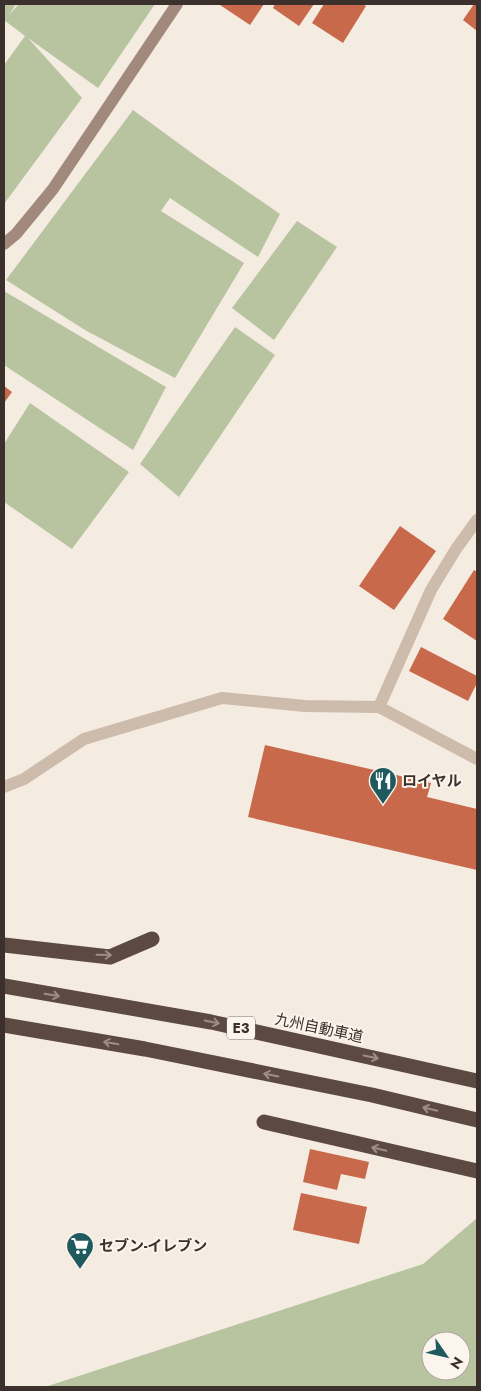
<svg xmlns="http://www.w3.org/2000/svg" width="481" height="1391" viewBox="0 0 481 1391" font-family="Jost,'Noto Sans JP',sans-serif">
	<style>
		.green { fill: #b8c4a0; fill-rule: evenodd }
		.building { fill: #c8694b }
		.lines { fill: none; stroke-linecap: round; stroke-linejoin: round }
		.street { stroke: #cdbbac; stroke-width: 12 }
		.secondary { stroke: #a18a7d; stroke-width: 12 }
		.highway { stroke: #5c4a42; stroke-width: 15 }
		.oneway { stroke: #9c8e87 }
		.labels { text-anchor: middle; dominant-baseline: central; stroke-width: 4; stroke-linejoin: round; paint-order: stroke }
		.shield { fill: #fbf5ee; stroke: #756b66; stroke-width: 1 }
		.shield-label { font-size: 14px; font-weight: bold; fill: #3b302b }
		.poi-label { font-size: 15px; font-weight: bold; fill: #3b302b; stroke: #fbf5ee; text-anchor: start }
		.street-label { font-size: 15px; fill: #3b302b; stroke: #fbf5ee }
	</style>
	<rect width="100%" height="100%" fill="#f4ebe1"/>
	<g class="green">
		<polygon points="4,4 16,4 9,15 19,4 155,4 98,88 28,38 82,98 4,204 4,65 25,36 4,20"/>
		<polygon points="133,110 196,156 280,214 258,257 170,198 161,211 244,263 175,378 85,330 6,280"/>
		<polygon points="297,221 337,247 274,340 232,308"/>
		<polygon points="4,291 166,387 133,450 4,365"/>
		<polygon points="235,327 275,355 179,497 140,464"/>
		<polygon points="30,403 129,472 72,549 4,502 4,444"/>
		<path d="M476 1219 477 1220V1387H36L48 1386 423 1264ZM431 1341H461V1371H431Z"/>
	</g>
	<g class="building">
		<polygon points="221,4 264,4 250,25 220,5"/>
		<polygon points="275,4 314,4 299,26 273,8"/>
		<polygon points="324,4 362,4 366,6 343,43 312,23"/>
		<polygon points="474,4 477,4 477,31 463,20"/>
		<polygon points="4,386 12,392 4,403"/>
		<polygon points="400,526 436,551 394,610 359,586"/>
		<polygon points="474,570 477,572 477,641 443,619"/>
		<polygon points="421,647 477,676 477,683 468,701 409,671"/>
		<polygon points="265,745 431,783 427,797 477,809 477,870 248,817"/>
		<polygon points="310,1149 369,1162 365,1179 341,1174 337,1190 303,1182"/>
		<polygon points="301,1193 367,1207 359,1244 293,1230"/>
	</g>
	<g class="lines">
		<g class="street">
			<polyline points="379,707 431,590 456,549 477,520"/>
			<polyline points="4,787 24,779 84,739 222,698 305,706 379,707 477,759"/>
		</g>
		<polyline class="secondary" points="4,244 16,234 53,189 177,4"/>
		<g class="highway">
			<polyline points="4,945 110,957 152,939"/>
			<polyline points="4,986 211,1022 477,1081"/>
			<polyline points="4,1025 145,1049 372,1095 477,1120"/>
			<polyline points="264,1122 477,1171"/>
		</g>
	</g>
	<defs><path id="oneway-shaft" d="M-6 0H5M1.5-3L5.5 0L1.5 3" fill="none" stroke-width="1.6" stroke-linecap="round" stroke-linejoin="round" transform="scale(1.25)"/></defs>
	<g class="oneway">
		<use href="#oneway-shaft" transform="translate(104 955) rotate(1)"/>
		<use href="#oneway-shaft" transform="translate(52 995) rotate(10)"/>
		<use href="#oneway-shaft" transform="translate(212 1022) rotate(11)"/>
		<use href="#oneway-shaft" transform="translate(111 1043) rotate(-170)"/>
		<use href="#oneway-shaft" transform="translate(371 1057) rotate(12)"/>
		<use href="#oneway-shaft" transform="translate(271 1075) rotate(-168)"/>
		<use href="#oneway-shaft" transform="translate(430 1109) rotate(-167)"/>
		<use href="#oneway-shaft" transform="translate(379 1149) rotate(-167)"/>
	</g>
	<defs>
		<symbol id="restaurant-pin" viewBox="-11 -11 22 30"><path d="M0 17L-7.5 6A9.5 9.5 0 1 1 7.5 6Z" fill="#1f5a5e" stroke="#fbf5ee"/><path d="M-5-6h1v4h1v-4h1v4h1v-4h1v5L-1.5 .5V6h-2V.5L-5-1ZM5-6V6H3V1.5H1.5Q1.5-4 5-6Z" fill="#fff"/></symbol>
		<symbol id="supermarket-pin" viewBox="-11 -11 22 30"><path d="M0 17L-7.5 6A9.5 9.5 0 1 1 7.5 6Z" fill="#1f5a5e" stroke="#fbf5ee"/><path d="M-6-5.5h2.5l.6 2H6L4.5 2H-2.5L-4.4-4H-6ZM-1.5 3.2a1.3 1.3 0 1 0 .1 0ZM3 3.2a1.3 1.3 0 1 0 .1 0Z" fill="#fff"/></symbol>
	</defs>
	<g fill-rule="evenodd">
		<use href="#restaurant-pin" x="367" y="765" width="32" height="43"/>
		<use href="#supermarket-pin" x="64" y="1230" width="32" height="43"/>
	</g>
	<g class="labels">
		<rect class="shield" x="227" y="1016.5" width="28" height="23" rx="4"/>
		<g class="shield-label">
			<text x="241" y="1028">E3</text>
		</g>
		<g class="poi-label">
			<text x="402" y="781">ロイヤル</text>
			<text x="99" y="1246">セブン-イレブン</text>
		</g>
		<g class="street-label">
			<text transform="translate(319 1028) rotate(12)">九州自動車道</text>
		</g>
	</g>
	<rect width="481" height="1391" fill="none" stroke="#3b302b" stroke-width="10"/>
	<g transform="translate(446 1356) rotate(124)"><circle r="24" fill="#fbf5ee" stroke="#aea6a0"/>
	<path d="M0-4L9 19L0 12L-9 19Z" fill="#1f5a5e"/>
	<text y="-8" font-size="14" font-weight="bold" text-anchor="middle" fill="#3b302b">N</text>
	</g>
</svg>
